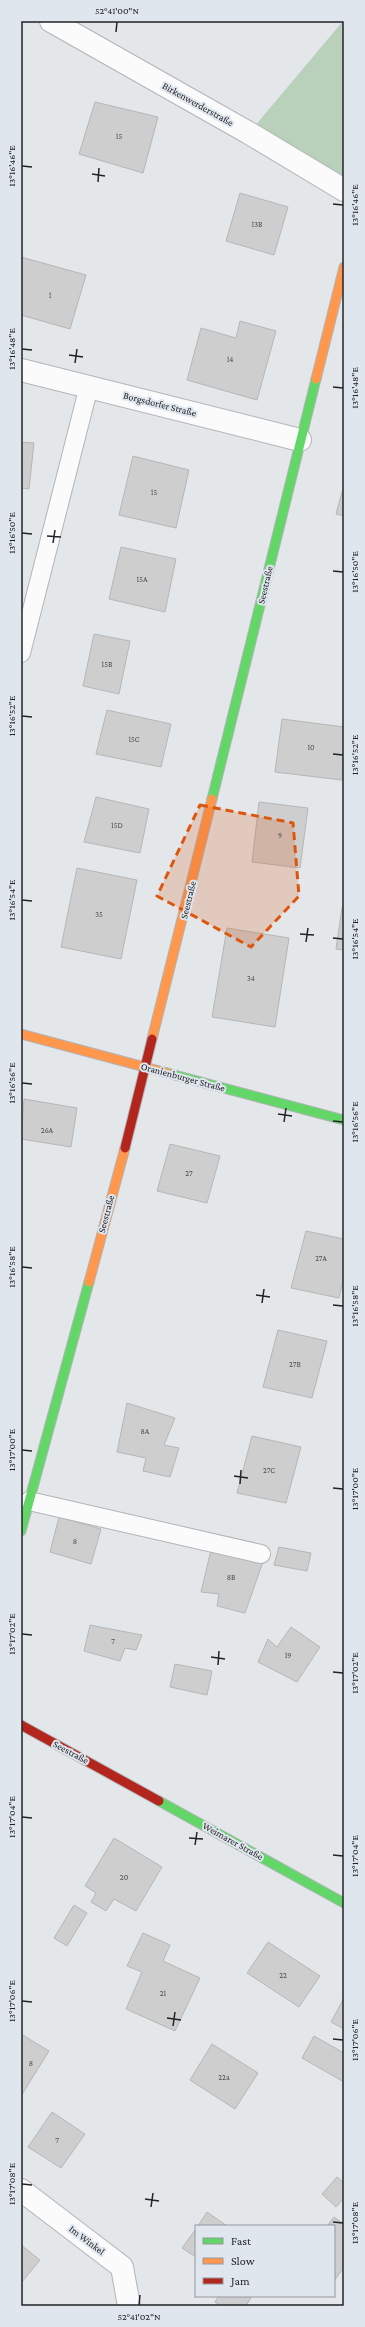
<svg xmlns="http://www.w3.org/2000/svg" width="365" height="2327" viewBox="0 0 365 2327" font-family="'Crimson Pro',serif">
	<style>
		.forest { fill: #b9d0bb }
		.building { fill: #cecece; stroke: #b5b6b6 }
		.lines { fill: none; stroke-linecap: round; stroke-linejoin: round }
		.lane-casing { stroke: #b2b5b7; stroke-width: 20 }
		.street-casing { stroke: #b2b5b7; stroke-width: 24 }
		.fast-casing { stroke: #b2b5b7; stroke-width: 11 }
		.slow-casing { stroke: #b2b5b7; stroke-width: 11 }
		.jam-casing { stroke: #b2b5b7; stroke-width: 11 }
		.lane { stroke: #fbfbfc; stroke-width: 18 }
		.street { stroke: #fbfbfc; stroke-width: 22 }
		.fast { stroke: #63d668; stroke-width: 9 }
		.slow { stroke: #ff974d; stroke-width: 9 }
		.jam { stroke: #b3261e; stroke-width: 9 }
		.marked { fill: #de560d; fill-opacity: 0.2; stroke: #de560d; stroke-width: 3; stroke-dasharray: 8 5; stroke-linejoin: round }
		.ticks { fill: none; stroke: #212427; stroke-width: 1.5 }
		.labels { text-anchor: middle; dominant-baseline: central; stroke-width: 4; stroke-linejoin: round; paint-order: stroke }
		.number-label { font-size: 8px; fill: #4c4e51 }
		.street-label { font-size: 10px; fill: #212427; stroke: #e0e6ee }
		.neatline { fill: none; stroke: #212427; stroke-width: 1.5 }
		.ticks-label { font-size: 10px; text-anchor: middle; fill: #212427 }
	</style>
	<rect width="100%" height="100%" fill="#e4e7ea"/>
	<polygon class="forest" points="343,21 344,21 344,186 249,133"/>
	<g class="building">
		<polygon points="95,102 158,117 143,173 79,154"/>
		<polygon points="240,193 288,207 274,255 226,241"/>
		<polygon points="21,257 86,275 70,329 21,315"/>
		<polygon points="240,321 276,331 257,400 187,380 201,328 236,338"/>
		<polygon points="21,442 34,443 29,489 21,488"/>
		<polygon points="133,456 189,470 176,528 119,515"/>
		<polygon points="344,485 344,516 336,514"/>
		<polygon points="121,547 176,559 165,612 109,599"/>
		<polygon points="94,634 130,641 119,694 83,686"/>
		<polygon points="107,710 171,724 161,767 96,754"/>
		<polygon points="282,719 344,727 342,780 275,772"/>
		<polygon points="96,797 149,809 140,853 84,842"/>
		<polygon points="259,802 308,808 300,868 252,862"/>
		<polygon points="77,868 137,880 121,959 61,947"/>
		<polygon points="342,908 344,908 344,950 336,949"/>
		<polygon points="227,928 289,938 275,1027 212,1017"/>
		<polygon points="24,1099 77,1108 71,1147 21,1139"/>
		<polygon points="170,1144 220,1156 207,1203 157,1191"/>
		<polygon points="306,1231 344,1239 344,1277 339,1298 291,1288"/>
		<polygon points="278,1330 327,1341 312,1398 263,1387"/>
		<polygon points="127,1403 175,1418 164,1445 179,1448 170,1477 143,1471 146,1458 117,1452"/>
		<polygon points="252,1436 301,1447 286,1503 237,1493"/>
		<polygon points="59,1517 101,1529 91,1564 50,1552"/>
		<polygon points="279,1547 311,1553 307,1571 274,1565"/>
		<polygon points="211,1550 263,1562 245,1613 217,1606 219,1594 201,1592"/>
		<polygon points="90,1625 142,1635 136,1650 125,1648 120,1661 84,1651"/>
		<polygon points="291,1627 320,1647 297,1682 258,1662 268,1639 277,1647"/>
		<polygon points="175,1664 212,1671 207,1695 170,1687"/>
		<polygon points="114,1838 162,1867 136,1911 114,1899 106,1911 91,1902 96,1893 85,1886"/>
		<polygon points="74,1905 87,1913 67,1946 54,1938"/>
		<polygon points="143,1933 170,1945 163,1961 200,1978 175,2031 126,2009 142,1972 127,1966"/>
		<polygon points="268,1942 320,1976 299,2007 247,1973"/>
		<polygon points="344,1998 344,2029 331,2022"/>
		<polygon points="21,2034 49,2051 21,2096"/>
		<polygon points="314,2036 344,2053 344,2082 302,2058"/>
		<polygon points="212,2044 258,2073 235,2109 190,2080"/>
		<polygon points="52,2112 85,2134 61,2168 28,2147"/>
		<polygon points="337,2177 344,2183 344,2198 336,2207 322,2194"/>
		<polygon points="207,2212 227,2226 198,2226"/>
		<polygon points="334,2217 344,2224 344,2267 334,2281 334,2226 327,2226"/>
		<polygon points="196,2229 196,2257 182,2248"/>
		<polygon points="21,2245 40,2260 21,2283"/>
		<polygon points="219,2296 252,2296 246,2306 222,2306 215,2302"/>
	</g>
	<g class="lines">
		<defs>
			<g id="lane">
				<polyline points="21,653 89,386"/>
				<polyline points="29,1501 261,1554"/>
			</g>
			<g id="street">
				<polyline points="51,21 249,133 344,190"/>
				<polyline points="21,370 300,440"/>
				<polyline points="21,2190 122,2267 129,2306"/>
			</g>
			<g id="fast">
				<polyline points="212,799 316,379"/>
				<polyline points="167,1073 344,1120"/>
				<polyline points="21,1531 89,1282"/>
				<polyline points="159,1801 344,1903"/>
			</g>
			<g id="slow">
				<polyline points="316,379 344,267"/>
				<polyline points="21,1034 167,1073"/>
				<polyline points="152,1039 212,799"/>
				<polyline points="89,1282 125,1148"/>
			</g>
			<g id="jam">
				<polyline points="125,1148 152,1039"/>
				<polyline points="21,1725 159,1801"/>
			</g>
		</defs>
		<use href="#lane" class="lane-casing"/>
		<use href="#street" class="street-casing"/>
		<use href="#fast" class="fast-casing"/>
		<use href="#slow" class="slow-casing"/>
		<use href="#jam" class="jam-casing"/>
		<use href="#lane" class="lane"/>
		<use href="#street" class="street"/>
		<use href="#fast" class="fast"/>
		<use href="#slow" class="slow"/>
		<use href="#jam" class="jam"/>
	</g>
	<path class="marked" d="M200 805 293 823 299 896 251 947 157 896Z"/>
	<path class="ticks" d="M116 32 117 22M22 166 32 167M92 174 105 176M98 182 99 168M333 204 343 205M22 349 32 350M69 355 83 357M75 363 77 349M333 387 343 388M22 533 32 534M47 536 61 537M53 543 55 530M333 571 343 572M22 716 32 717M333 754 343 755M22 900 32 901M300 934 314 935M333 938 343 939M306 942 308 928M22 1083 32 1084M278 1114 292 1116M333 1121 343 1122M284 1122 286 1108M22 1267 32 1268M256 1295 270 1297M262 1303 264 1289M333 1305 343 1306M22 1450 32 1451M234 1476 248 1478M240 1484 241 1470M333 1488 343 1489M22 1634 32 1635M211 1657 225 1659M218 1665 219 1651M333 1672 343 1673M22 1817 32 1818M189 1838 203 1839M195 1845 197 1832M333 1855 343 1856M22 2001 32 2002M167 2018 181 2020M173 2026 175 2012M333 2039 343 2040M22 2184 32 2185M145 2199 159 2201M151 2207 153 2193M333 2222 343 2223M139 2305 140 2295"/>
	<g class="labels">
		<g class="number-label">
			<text x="119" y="136">15</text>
			<text x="257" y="224">13B</text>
			<text x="50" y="295">1</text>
			<text x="230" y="359">14</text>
			<text x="154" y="492">15</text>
			<text x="142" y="579">15A</text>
			<text x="107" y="664">15B</text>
			<text x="134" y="739">15C</text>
			<text x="311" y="747">10</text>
			<text x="117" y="825">15D</text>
			<text x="280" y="835">9</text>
			<text x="99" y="914">35</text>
			<text x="251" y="978">34</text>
			<text x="47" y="1130">26A</text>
			<text x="189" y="1173">27</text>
			<text x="321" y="1258">27A</text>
			<text x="295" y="1364">27B</text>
			<text x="145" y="1431">8A</text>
			<text x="269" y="1470">27C</text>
			<text x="75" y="1541">8</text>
			<text x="231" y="1577">8B</text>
			<text x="113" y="1641">7</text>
			<text x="288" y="1655">19</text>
			<text x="124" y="1877">20</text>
			<text x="283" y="1975">22</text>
			<text x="163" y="1993">21</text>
			<text x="31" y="2063">8</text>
			<text x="224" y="2077">22a</text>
			<text x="57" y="2140">7</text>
		</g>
		<g class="street-label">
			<text transform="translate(198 104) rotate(29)">Birkenwerderstraße</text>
			<text transform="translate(160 404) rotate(14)">Borgsdorfer Straße</text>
			<text transform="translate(265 585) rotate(-77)">Seestraße</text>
			<text transform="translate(188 900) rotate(-76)">Seestraße</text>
			<text transform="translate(183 1077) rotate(15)">Oranienburger Straße</text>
			<text transform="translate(106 1214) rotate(-75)">Seestraße</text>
			<text transform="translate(71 1752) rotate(28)">Seestraße</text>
			<text transform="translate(233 1841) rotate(29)">Weimarer Straße</text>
			<text transform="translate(87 2240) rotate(37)">Im Winkel</text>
		</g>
	</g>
	<rect width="365" height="2327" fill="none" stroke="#e0e6ee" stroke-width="44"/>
	<rect x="195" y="2225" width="140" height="72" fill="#e0e6ee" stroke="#94989e"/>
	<rect x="203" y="2238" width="20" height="6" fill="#63d668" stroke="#94989e"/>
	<text x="231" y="2245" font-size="12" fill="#212427">Fast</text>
	<rect x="203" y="2258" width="20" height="6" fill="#ff974d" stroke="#94989e"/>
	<text x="231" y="2265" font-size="12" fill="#212427">Slow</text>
	<rect x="203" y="2278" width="20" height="6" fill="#b3261e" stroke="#94989e"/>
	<text x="231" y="2285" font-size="12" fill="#212427">Jam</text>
	<rect x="22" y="22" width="321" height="2283" class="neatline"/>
	<g class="ticks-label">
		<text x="117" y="14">52°41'00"N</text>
		<text transform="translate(11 166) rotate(-90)" y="4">13°16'46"E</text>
		<text transform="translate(354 205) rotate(-90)" y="4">13°16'46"E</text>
		<text transform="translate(11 349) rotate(-90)" y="4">13°16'48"E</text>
		<text transform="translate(354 388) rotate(-90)" y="4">13°16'48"E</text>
		<text transform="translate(11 533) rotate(-90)" y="4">13°16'50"E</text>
		<text transform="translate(354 572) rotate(-90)" y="4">13°16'50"E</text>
		<text transform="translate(11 716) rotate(-90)" y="4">13°16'52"E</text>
		<text transform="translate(354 755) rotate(-90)" y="4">13°16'52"E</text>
		<text transform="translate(11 900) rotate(-90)" y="4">13°16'54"E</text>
		<text transform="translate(354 939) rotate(-90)" y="4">13°16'54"E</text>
		<text transform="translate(11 1083) rotate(-90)" y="4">13°16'56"E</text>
		<text transform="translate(354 1122) rotate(-90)" y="4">13°16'56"E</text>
		<text transform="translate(11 1267) rotate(-90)" y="4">13°16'58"E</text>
		<text transform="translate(354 1306) rotate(-90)" y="4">13°16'58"E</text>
		<text transform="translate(11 1450) rotate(-90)" y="4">13°17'00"E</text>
		<text transform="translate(354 1489) rotate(-90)" y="4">13°17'00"E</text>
		<text transform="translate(11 1634) rotate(-90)" y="4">13°17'02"E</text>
		<text transform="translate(354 1673) rotate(-90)" y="4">13°17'02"E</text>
		<text transform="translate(11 1817) rotate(-90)" y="4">13°17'04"E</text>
		<text transform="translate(354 1856) rotate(-90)" y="4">13°17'04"E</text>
		<text transform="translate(11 2001) rotate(-90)" y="4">13°17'06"E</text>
		<text transform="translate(354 2040) rotate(-90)" y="4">13°17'06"E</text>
		<text transform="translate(11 2184) rotate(-90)" y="4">13°17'08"E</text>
		<text transform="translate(354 2223) rotate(-90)" y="4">13°17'08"E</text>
		<text x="139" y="2320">52°41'02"N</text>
	</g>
</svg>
